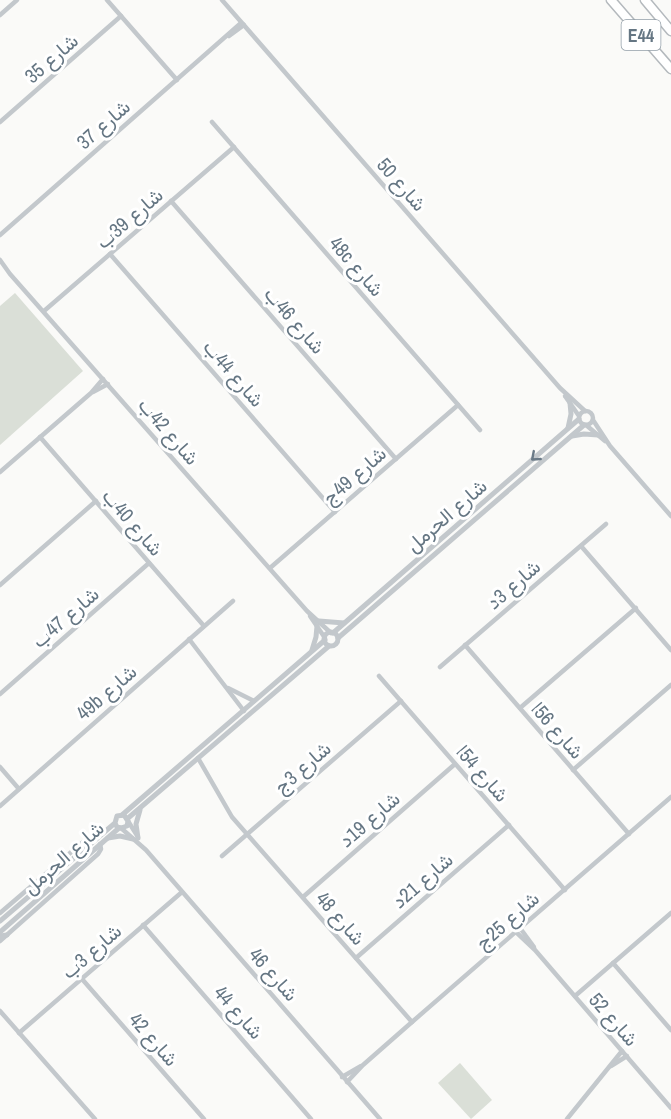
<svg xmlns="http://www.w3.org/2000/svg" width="671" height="1119" viewBox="0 0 671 1119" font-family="'Archivo Narrow',Vazirmatn,sans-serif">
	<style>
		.green { fill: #dadfd7 }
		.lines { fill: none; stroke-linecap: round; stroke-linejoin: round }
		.motorway-casing { stroke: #b4b9bd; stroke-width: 11 }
		.minor { stroke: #c3c8cc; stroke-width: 4.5 }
		.tertiary { stroke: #c3c8cc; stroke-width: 5 }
		.motorway { stroke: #fff; stroke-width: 8 }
		.oneway { stroke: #6a7a87 }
		.labels { text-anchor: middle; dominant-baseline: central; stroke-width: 6; stroke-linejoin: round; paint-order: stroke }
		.shield { fill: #fff; stroke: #939fa8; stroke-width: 1.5 }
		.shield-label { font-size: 18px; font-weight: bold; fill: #657683 }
		.street-label { font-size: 20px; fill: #657683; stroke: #fff }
	</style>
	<rect width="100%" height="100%" fill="#fafaf8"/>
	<g class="green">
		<polygon points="15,293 83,371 0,445 0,306"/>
		<polygon points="460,1063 492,1100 471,1119 438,1083"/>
	</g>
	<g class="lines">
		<defs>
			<g id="motorway">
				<polyline points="611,0 671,69"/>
				<polyline points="645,0 671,31"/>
			</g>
		</defs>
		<use href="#motorway" class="motorway-casing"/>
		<g class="minor">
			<polyline points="107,0 177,80"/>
			<polyline points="222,0 560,388 585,411"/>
			<polyline points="0,15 17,0"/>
			<polyline points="229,36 244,25"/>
			<polyline points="0,122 121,16"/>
			<polyline points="212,122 480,430"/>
			<polyline points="171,201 396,459"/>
			<polyline points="0,235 241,23"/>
			<polyline points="110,254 335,512"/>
			<polyline points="0,260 10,274 307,611 331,633"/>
			<polyline points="44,311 234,147"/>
			<polyline points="93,392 108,384"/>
			<polyline points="565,396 579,416"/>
			<circle cx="586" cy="418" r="7"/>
			<polyline points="593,420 610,446 671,516"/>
			<polyline points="586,425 605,441"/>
			<polyline points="40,437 204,626"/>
			<polyline points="0,472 91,393 103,379"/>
			<polyline points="581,546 671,650"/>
			<polyline points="270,568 458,405"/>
			<polyline points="0,585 96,501"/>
			<polyline points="310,616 325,638"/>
			<polyline points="189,639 244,711"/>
			<polyline points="465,645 629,834"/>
			<polyline points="440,667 606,524"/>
			<polyline points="379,676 565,890"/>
			<polyline points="228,688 254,701"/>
			<polyline points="0,694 149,563"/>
			<polyline points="520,708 636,608"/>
			<polyline points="198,758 232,817 412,1022"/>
			<polyline points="0,767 19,789"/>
			<polyline points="573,770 671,685"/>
			<polyline points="0,806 233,601"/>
			<polyline points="128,821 138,837"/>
			<polyline points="121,828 146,850 380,1119"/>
			<polyline points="222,856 401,701"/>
			<polyline points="303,897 455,764"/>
			<polyline points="0,913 90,836 105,831"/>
			<polyline points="143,925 311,1119"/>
			<polyline points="520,928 534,947"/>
			<polyline points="516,932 535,950 671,1108"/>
			<polyline points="0,941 98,854 101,849 100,844"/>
			<polyline points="356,958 509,825"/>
			<polyline points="613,963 671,1030"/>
			<polyline points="82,979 204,1119"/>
			<polyline points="575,996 671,913"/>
			<polyline points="0,1011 95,1119"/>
			<polyline points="19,1033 182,892"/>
			<polyline points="611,1066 627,1056"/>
			<polyline points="342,1077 361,1066"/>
			<polyline points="347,1082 363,1065 412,1022 671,797"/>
			<polyline points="567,1119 622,1051"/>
		</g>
		<g class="tertiary">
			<polyline points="568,428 571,414 570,403"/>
			<polyline points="572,436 584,434 598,435"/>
			<polyline points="319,621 344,623"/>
			<circle cx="331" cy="639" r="7"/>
			<polyline points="333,633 579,419"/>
			<polyline points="338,638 584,425"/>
			<polyline points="312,650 316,637 317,626"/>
			<polyline points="122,815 325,640"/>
			<polyline points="127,819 329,646"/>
			<polyline points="108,838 120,836 133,839"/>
			<polyline points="138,838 136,824 140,810"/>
			<polyline points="0,921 115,823 117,816 124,815 128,821 127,826 121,828 117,827 115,823"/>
			<polyline points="0,932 119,828"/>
			<polyline points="0,936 7,935"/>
		</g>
		<use href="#motorway" class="motorway"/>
	</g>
	<defs><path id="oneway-chevron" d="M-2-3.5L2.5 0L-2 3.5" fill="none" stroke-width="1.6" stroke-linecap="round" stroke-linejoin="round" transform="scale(1.5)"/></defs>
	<use class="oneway" href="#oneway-chevron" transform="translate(535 457) rotate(139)"/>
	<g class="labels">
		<rect class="shield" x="621.5" y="20" width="39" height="30" rx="4.5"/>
		<g class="shield-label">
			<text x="641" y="35">E44</text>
		</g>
		<g class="street-label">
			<text transform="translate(51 58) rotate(-41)">شارع 35</text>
			<text transform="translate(103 124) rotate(-41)">شارع 37</text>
			<text transform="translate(402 184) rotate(49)">شارع 50</text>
			<text transform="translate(129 218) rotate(-41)">شارع 39ب</text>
			<text transform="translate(357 266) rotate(49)">48c شارع</text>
			<text transform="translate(295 320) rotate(49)">شارع 46ب</text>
			<text transform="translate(234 373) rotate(49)">شارع 44ب</text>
			<text transform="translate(169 431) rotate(49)">شارع 42ب</text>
			<text transform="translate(354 475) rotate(-41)">شارع 49ج</text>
			<text transform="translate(446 515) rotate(-41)">شارع الحرمل</text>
			<text transform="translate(133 522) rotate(49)">شارع 40ب</text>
			<text transform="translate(513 584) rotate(-41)">شارع 3د</text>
			<text transform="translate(65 617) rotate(-41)">شارع 47ب</text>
			<text transform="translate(106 692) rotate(-41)">49b شارع</text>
			<text transform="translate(558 730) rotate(49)">شارع 56ا</text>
			<text transform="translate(302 767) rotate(-41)">شارع 3ج</text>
			<text transform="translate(483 773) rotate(49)">شارع 54ا</text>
			<text transform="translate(369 819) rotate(-41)">شارع 19د</text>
			<text transform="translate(63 857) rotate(-41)">شارع الحرمل</text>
			<text transform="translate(422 880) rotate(-41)">شارع 21د</text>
			<text transform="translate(341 918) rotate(49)">شارع 48</text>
			<text transform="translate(507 920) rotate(-41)">شارع 25ج</text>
			<text transform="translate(91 951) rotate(-41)">شارع 3ب</text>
			<text transform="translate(274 974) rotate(49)">شارع 46</text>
			<text transform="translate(239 1012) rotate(49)">شارع 44</text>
			<text transform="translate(614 1019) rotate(49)">شارع 52</text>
			<text transform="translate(154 1039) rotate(49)">شارع 42</text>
		</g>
	</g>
</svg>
